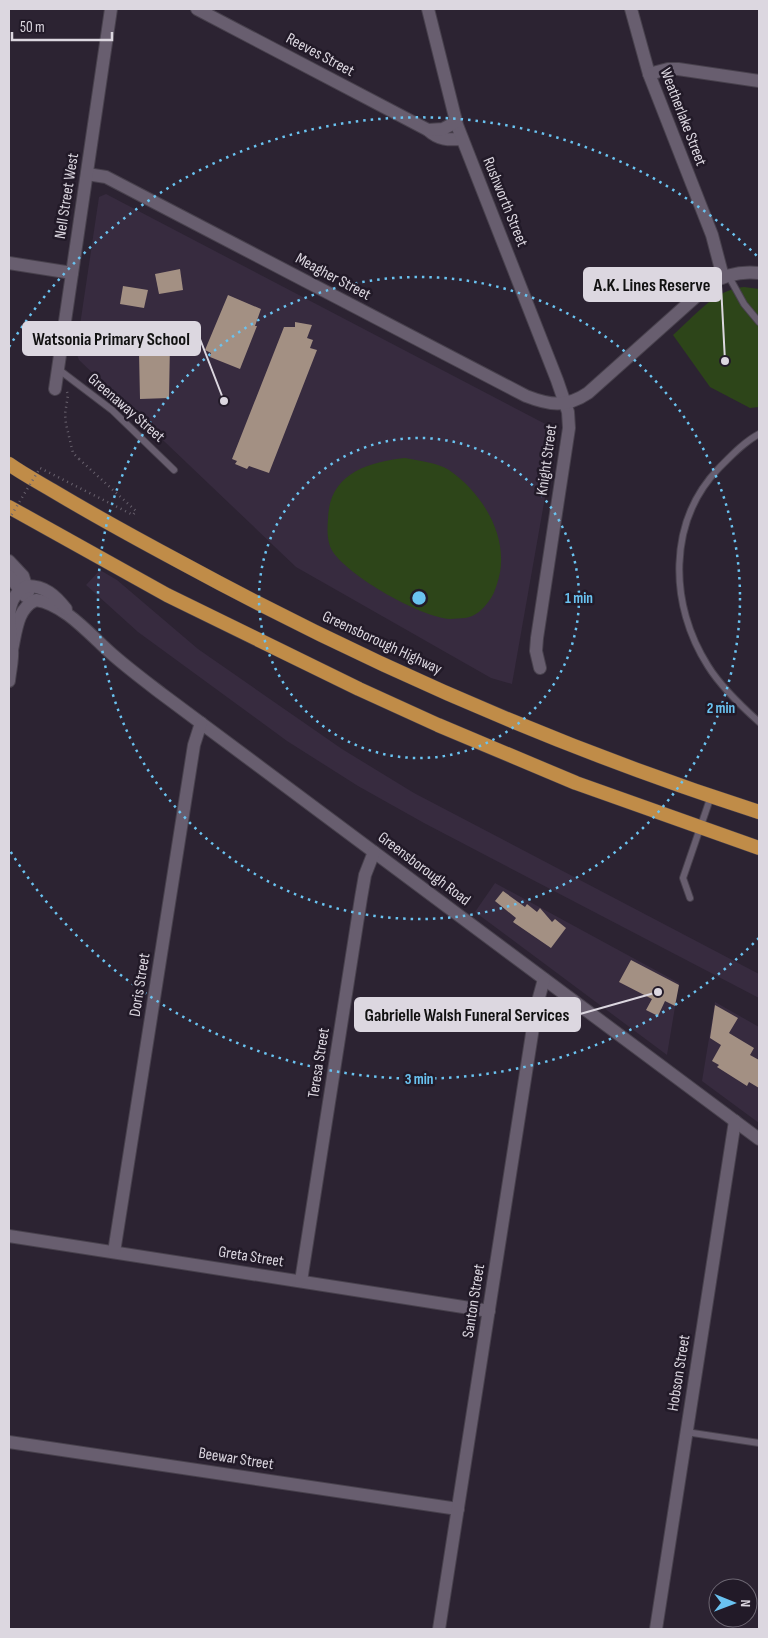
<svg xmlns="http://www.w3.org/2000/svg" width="768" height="1638" viewBox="0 0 768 1638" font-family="'Sofia Sans Condensed',sans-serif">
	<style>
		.built { fill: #372b3f }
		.green { fill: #2d4519 }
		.building { fill: #a39083 }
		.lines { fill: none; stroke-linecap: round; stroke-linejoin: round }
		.service-casing { stroke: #48414d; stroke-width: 8 }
		.minor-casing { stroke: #48414d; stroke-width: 14 }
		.trunk-casing { stroke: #48414d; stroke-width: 15 }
		.path { stroke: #69626e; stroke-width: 2.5; stroke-dasharray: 1 4; stroke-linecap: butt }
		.service { stroke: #685e6f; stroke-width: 6 }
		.minor { stroke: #685e6f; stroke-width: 12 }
		.trunk { stroke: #c08c48; stroke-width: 14 }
		.path-bridge { stroke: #69626e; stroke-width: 2.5; stroke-dasharray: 1 4; stroke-linecap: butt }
		.ring { fill: none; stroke: #6ac3f1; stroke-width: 2.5; stroke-dasharray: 2.5 5 }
		.labels { text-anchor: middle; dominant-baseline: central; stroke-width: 5; stroke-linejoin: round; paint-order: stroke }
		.street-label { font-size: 16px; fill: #dcd7e0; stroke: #221a28 }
		.centre { fill: #6ac3f1; stroke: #221a28; stroke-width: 2.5 }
		.ring-label { font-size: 15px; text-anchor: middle; font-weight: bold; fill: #6ac3f1; stroke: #221a28; stroke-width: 5; stroke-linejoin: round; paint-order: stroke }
		.leader { fill: none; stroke: #dcd7e0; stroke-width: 2 }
		.callout-dot { fill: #dcd7e0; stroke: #221a28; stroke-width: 2 }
		.callout { fill: #dcd7e0; stroke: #dcd7e0; stroke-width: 2 }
		.callout-label { font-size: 18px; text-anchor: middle; font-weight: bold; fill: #111 }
	</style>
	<rect width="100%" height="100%" fill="#2c2332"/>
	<g class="built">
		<polygon points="106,194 553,428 556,435 512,684 491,678 296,567 79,360 76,352 99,197"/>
		<polygon points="100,570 117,580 198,649 342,749 414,793 759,974 759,998 424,823 358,786 287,741 138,632 86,585"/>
		<polygon points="495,883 679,983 667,1055 475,912"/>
		<polygon points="715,1002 759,1027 759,1123 702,1081"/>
	</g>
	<g class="green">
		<path d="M744 287 759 289V407L750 408 710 387 673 335C694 317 715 289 744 287Z"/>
		<path d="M405 458C419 461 436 462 449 470 484 494 512 541 497 584 495 590 493 596 489 601 483 609 475 617 465 618 460 618 455 619 450 619 420 617 350 577 333 552 327 543 327 530 328 519 329 474 367 462 405 458Z"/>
	</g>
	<g class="building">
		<polygon points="180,269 183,290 159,294 155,274"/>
		<polygon points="123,286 148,290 144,308 120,304"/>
		<polygon points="228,295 261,309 255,326 257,326 240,369 210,357 211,353 205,350"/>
		<polygon points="295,322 312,325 307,338 313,340 310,348 317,350 269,473 249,466 247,469 235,464 237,461 232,459 284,327 295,327"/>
		<polygon points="145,334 165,334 165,343 170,343 169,398 140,399 139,352 141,352 141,343 145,343"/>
		<polygon points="503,891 525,907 527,904 537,912 540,908 552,922 555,919 566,928 551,948 513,922 516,918 495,901"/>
		<polygon points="631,960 679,985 675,1006 665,1001 658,1016 646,1010 652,999 619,982"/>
		<polygon points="715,1005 738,1018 729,1033 754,1048 750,1055 759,1060 759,1088 749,1082 747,1086 717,1067 719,1065 712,1061 721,1045 710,1038"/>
	</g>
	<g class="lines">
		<defs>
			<g id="service">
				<polyline points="728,275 744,304 759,322"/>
				<polyline points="58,369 112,410 174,470"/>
				<path d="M759 434C744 442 731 456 719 468 667 522 669 605 708 666 721 687 740 705 759 722"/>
				<polyline points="690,898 683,878 711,796"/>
				<polyline points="686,1432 759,1443"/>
			</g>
			<g id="minor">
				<path d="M197 9 428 130C439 140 448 140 462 139"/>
				<polyline points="428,9 457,125 557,380 568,412 569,428 537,638 536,651 540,668"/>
				<polyline points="631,9 649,74 712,235 723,277"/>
				<polyline points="649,74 668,69 678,69 759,81"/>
				<polyline points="428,130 443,129 456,122"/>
				<path d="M87 174 106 177 526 396C549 405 566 408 588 393L710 284C726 274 741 271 759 273"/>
				<polyline points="9,263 72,273"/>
				<polyline points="55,389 111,9"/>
				<polyline points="9,561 23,576 28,592"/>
				<polyline points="9,576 25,596"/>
				<path d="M12 650C16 632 17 608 36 600 65 604 92 637 113 655 129 669 145 681 162 694L759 1139"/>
				<path d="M9 681C10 670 13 660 12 649 11 625 1 600 27 586 45 586 55 595 66 609"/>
				<polyline points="9,1236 489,1311"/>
				<polyline points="114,1252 194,745 201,723"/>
				<polyline points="301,1281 361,898 365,875 374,852"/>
				<polyline points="9,1442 458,1509"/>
				<polyline points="439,1629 534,1021 538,1001 544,979"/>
				<polyline points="656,1629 735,1121"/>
			</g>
			<g id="trunk">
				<path d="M9 464C23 474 40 483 55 492 97 517 139 540 182 563 366 663 560 748 759 812"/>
				<polyline points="9,507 167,595 359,689 438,725 576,783 759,848"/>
			</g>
		</defs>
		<use href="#service" class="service-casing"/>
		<use href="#minor" class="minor-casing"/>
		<use href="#trunk" class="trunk-casing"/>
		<polyline class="path" points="67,392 68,395 65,414 66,424 73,453 79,459"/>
		<use href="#service" class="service"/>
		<use href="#minor" class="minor"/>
		<use href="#trunk" class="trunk"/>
		<polyline class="path-bridge" points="9,519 40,468 133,515 136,511 79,459"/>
	</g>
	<g class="ring">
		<circle cx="419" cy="598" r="160"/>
		<circle cx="419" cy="598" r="321"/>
		<path d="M759 938A481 481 0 0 1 9 849M9 347A481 481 0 0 1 759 258"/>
	</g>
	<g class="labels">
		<g class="street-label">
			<text transform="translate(320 55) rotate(28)">Reeves Street</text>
			<text transform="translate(683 117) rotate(69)">Weatherlake Street</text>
			<text transform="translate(67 196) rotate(-81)">Nell Street West</text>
			<text transform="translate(505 202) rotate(68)">Rushworth Street</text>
			<text transform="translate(333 277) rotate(28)">Meagher Street</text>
			<text transform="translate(126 408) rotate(41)">Greenaway Street</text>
			<text transform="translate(547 460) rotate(-82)">Knight Street</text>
			<text transform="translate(382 643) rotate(25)">Greensborough Highway</text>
			<text transform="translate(424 869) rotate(37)">Greensborough Road</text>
			<text transform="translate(140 985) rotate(-81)">Doris Street</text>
			<text transform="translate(319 1063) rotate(-81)">Teresa Street</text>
			<text transform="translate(251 1257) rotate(9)">Greta Street</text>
			<text transform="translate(474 1301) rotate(-81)">Santon Street</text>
			<text transform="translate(679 1373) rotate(-81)">Hobson Street</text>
			<text transform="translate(236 1459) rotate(9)">Beewar Street</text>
		</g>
	</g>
	<circle cx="419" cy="598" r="8" class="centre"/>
	<g class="ring-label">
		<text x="579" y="603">1 min</text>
		<text x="721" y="713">2 min</text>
		<text x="419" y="1084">3 min</text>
	</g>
	<path class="leader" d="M725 361L721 285M224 401L200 339M658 992L580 1014"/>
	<g class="callout-dot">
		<circle cx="725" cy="361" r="5"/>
		<circle cx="224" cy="401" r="5"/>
		<circle cx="658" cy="992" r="5"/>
	</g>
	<g class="callout">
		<rect x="584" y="268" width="137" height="33" rx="5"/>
		<rect x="23" y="322" width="177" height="33" rx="5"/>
		<rect x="355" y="998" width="225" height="33" rx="5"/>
	</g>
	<g class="callout-label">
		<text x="652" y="291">A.K. Lines Reserve</text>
		<text x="111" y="345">Watsonia Primary School</text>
		<text x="467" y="1021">Gabrielle Walsh Funeral Services</text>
	</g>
	<rect width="768" height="1638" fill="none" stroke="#dcd7e0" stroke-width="20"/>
	<g transform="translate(733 1603) rotate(91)"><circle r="24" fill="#221a28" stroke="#6c6672"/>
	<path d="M0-4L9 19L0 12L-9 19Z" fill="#6ac3f1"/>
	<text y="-8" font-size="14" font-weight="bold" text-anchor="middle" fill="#dcd7e0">N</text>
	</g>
	<path d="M12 32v8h100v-8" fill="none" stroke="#dcd7e0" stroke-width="2.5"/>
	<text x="20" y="32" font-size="15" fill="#dcd7e0" stroke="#221a28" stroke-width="4" paint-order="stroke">50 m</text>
</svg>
